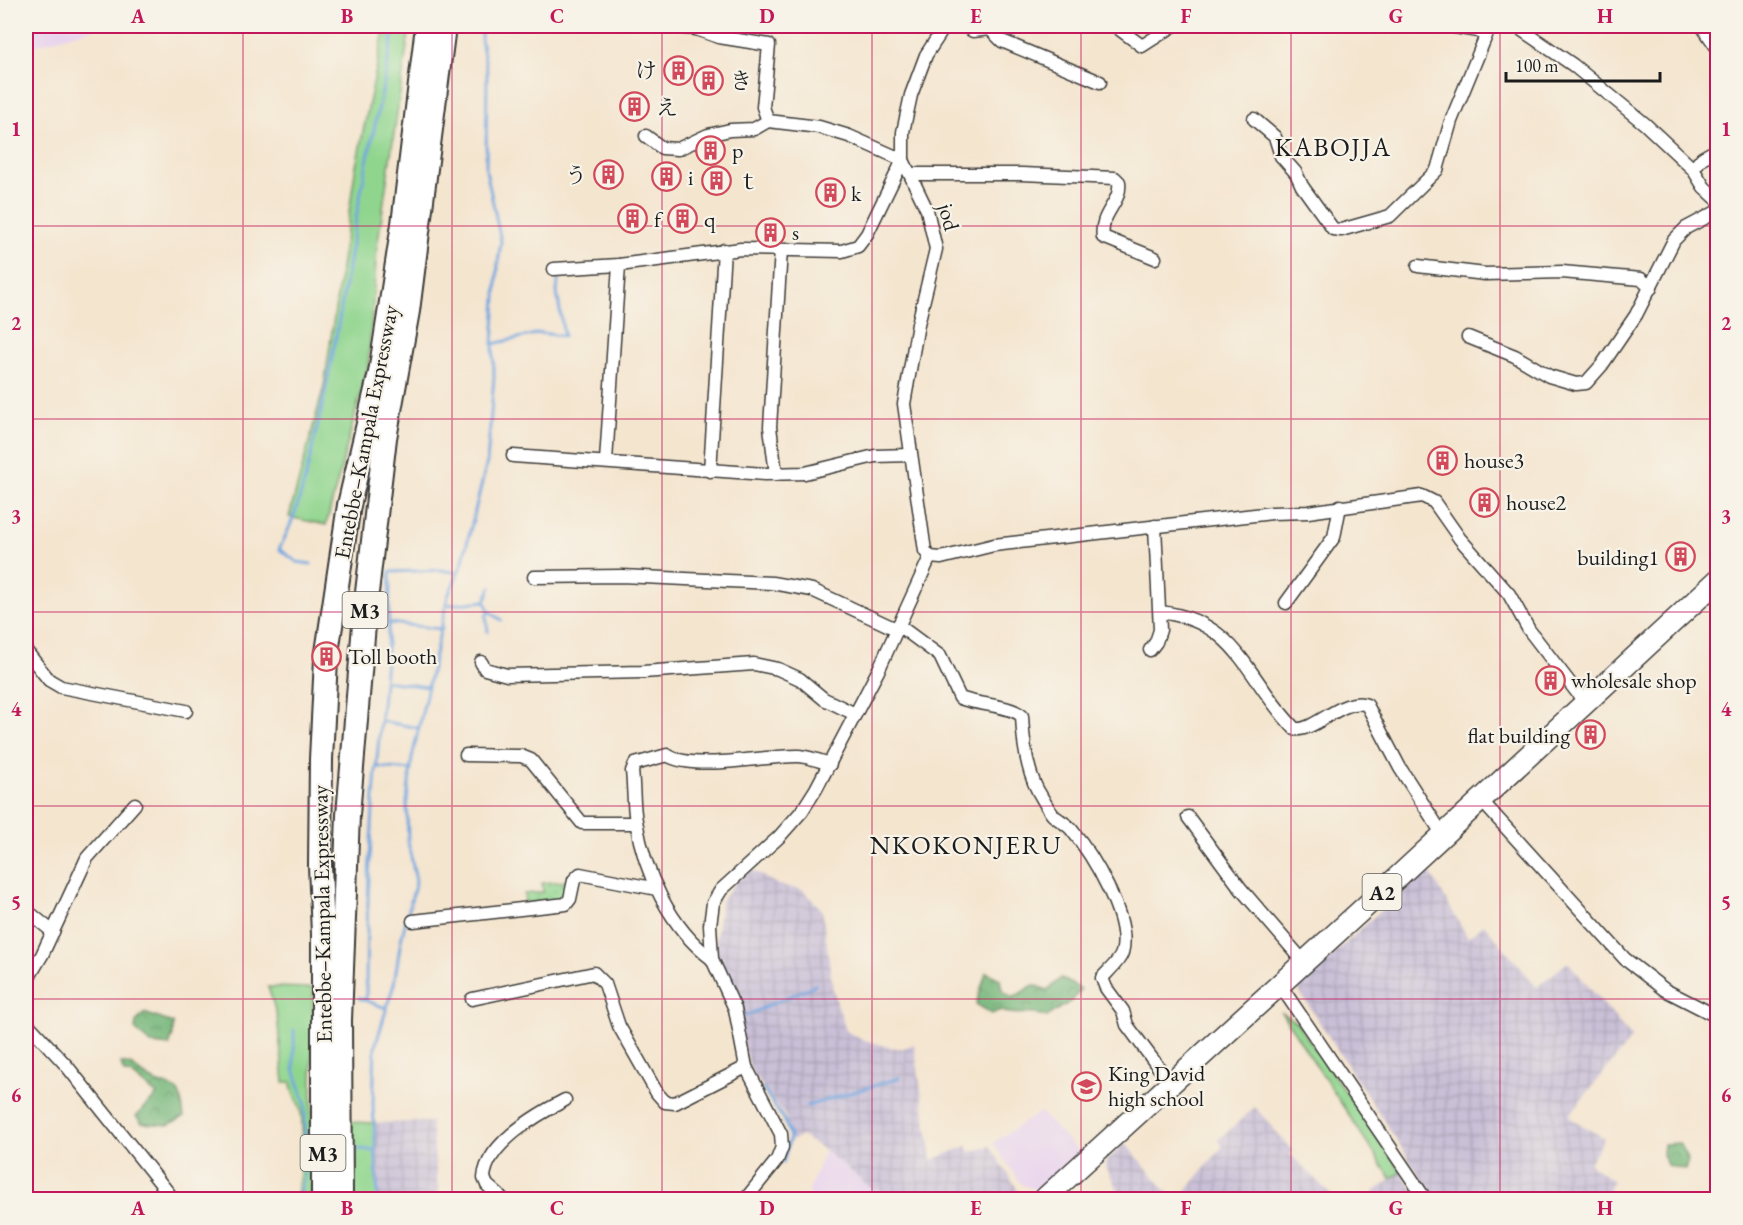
<svg xmlns="http://www.w3.org/2000/svg" width="1743" height="1225" viewBox="0 0 1743 1225" font-family="'EB Garamond','Noto Serif SC','Noto Serif JP',serif">
	<style>
		.built { fill: #e8d2ee }
		.industrial { fill: url(#industrial-grid) }
		.green { fill: #90d58e; stroke: #567855; stroke-width: 1.5 }
		.forest { fill: url(#forest-crowns); stroke: #48694a; stroke-width: 1.5 }
		.park { fill: url(#park-dots); stroke: #567855; stroke-width: 1.5 }
		.lines { fill: none; stroke-linecap: round; stroke-linejoin: round }
		.stream { stroke: #73a6df; stroke-width: 3 }
		.minor-casing { stroke: #3c3a37; stroke-width: 15 }
		.trunk-casing { stroke: #3c3a37; stroke-width: 24 }
		.motorway-casing { stroke: #3c3a37; stroke-width: 26 }
		.minor { stroke: #fff; stroke-width: 12 }
		.trunk { stroke: #fff; stroke-width: 21 }
		.motorway { stroke: #fff; stroke-width: 22 }
		.grid { fill: none; stroke: #c2185b; stroke-width: 1.5; stroke-opacity: 0.55 }
		.labels { text-anchor: middle; dominant-baseline: central; stroke-width: 4.5; stroke-linejoin: round; paint-order: stroke }
		.shield { fill: #f7f3e8; stroke: #5e5c59; stroke-width: 1.5 }
		.shield-label { font-size: 21px; font-weight: bold; fill: #1c1c1c }
		.poi-label { font-size: 22px; fill: #1c1c1c; stroke: #f7f3e8; text-anchor: start }
		.street-label { font-size: 22px; fill: #1c1c1c; stroke: #f7f3e8 }
		.quarter-label { font-size: 26px; letter-spacing: 1.5px; fill: #1c1c1c; stroke: #f7f3e8 }
		.neatline { fill: none; stroke: #c2185b; stroke-width: 2 }
		.grid-label { font-size: 20px; text-anchor: middle; font-weight: bold; fill: #c2185b }
	</style>
	<defs>
		<pattern id="industrial-grid" width="8" height="8" patternUnits="userSpaceOnUse" patternTransform="scale(1.5)"><rect width="8" height="8" fill="#c9bfd7"/><path d="M0 4h8M4 0v8" fill="none" stroke="#aca4b8"/></pattern>
		<pattern id="forest-crowns" width="20" height="18" patternUnits="userSpaceOnUse" patternTransform="scale(1.5)"><rect width="20" height="18" fill="#74b679"/><path d="M2 6a3 3 0 1 1 6 0M12 15a3 3 0 1 1 6 0" fill="none" stroke="#5e9362"/></pattern>
		<pattern id="park-dots" width="8" height="8" patternUnits="userSpaceOnUse" patternTransform="scale(1.5)"><rect width="8" height="8" fill="#90d58e"/><path d="M2 2h.1M6 6h.1" fill="none" stroke="#7cb67a" stroke-width="1.8" stroke-linecap="round"/></pattern>
	</defs>
	<rect width="100%" height="100%" fill="#f7f3e8"/>
	<filter id="ink" filterUnits="userSpaceOnUse"><feTurbulence type="fractalNoise" baseFrequency=".0167" numOctaves="2"/><feDisplacementMap in="SourceGraphic" scale="12" xChannelSelector="R" yChannelSelector="G"/><feConvolveMatrix kernelMatrix="1 2 1 2 8 2 1 2 1" color-interpolation-filters="sRGB"/></filter>
	<filter id="wash" filterUnits="userSpaceOnUse"><feTurbulence type="fractalNoise" baseFrequency=".008" numOctaves="4" result="noise"/><feDisplacementMap in="SourceGraphic" scale="24" xChannelSelector="R" yChannelSelector="G"/><feGaussianBlur stdDeviation="1.35" result="paint"/><feColorMatrix in="noise" values="0 0 0 0 0 0 0 0 0 0 0 0 0 0 0 0 0 1.4 0 .05"/><feComposite in="paint" operator="in"/></filter>
	<g filter="url(#wash)">
		<rect width="100%" height="100%" fill="#f4e5cf"/>
		<g class="built">
			<polygon points="26,26 102,26 26,48"/>
			<polygon points="1040,1112 1080,1153 1038,1190 1022,1185 993,1143"/>
			<polygon points="825,1150 874,1191 877,1187 883,1199 809,1199 809,1190"/>
		</g>
		<g class="industrial">
			<polygon points="1427,867 1468,938 1484,924 1537,987 1568,962 1632,1038 1570,1114 1572,1119 1604,1138 1589,1163 1613,1181 1605,1199 1435,1199 1299,991 1301,985"/>
			<polygon points="752,870 778,885 803,890 822,910 833,990 846,1031 861,1039 892,1048 904,1048 914,1044 932,1160 967,1146 970,1152 990,1146 1016,1187 1020,1199 883,1199 878,1188 874,1191 825,1150 802,1136 790,1141 786,1117 751,1070 715,948 721,901 735,883"/>
			<polygon points="1255,1107 1292,1150 1290,1154 1335,1199 1179,1199 1223,1146 1218,1140"/>
			<polygon points="431,1122 439,1199 378,1199 375,1123"/>
			<polygon points="1125,1143 1173,1199 1123,1199 1106,1167 1106,1161"/>
			<polygon points="1402,1172 1419,1200 1370,1200 1375,1191"/>
		</g>
		<g class="green">
			<polygon points="385,26 410,26 377,248 368,366 326,525 289,517 324,386 355,171"/>
			<path d="M268 987 313 988 311 1199H296C300 1182 305 1125 300 1108 297 1098 291 1094 291 1082H284L277 1016Z"/>
			<polygon points="1281,1012 1297,1023 1402,1172 1391,1179"/>
			<polygon points="351,1122 375,1123 378,1199 350,1200"/>
		</g>
		<g class="forest">
			<path d="M986 972 1000 979 1002 990 1013 998 1033 985 1048 990 1061 978 1081 989 1073 1000 1047 1017C1030 1009 1015 1018 1000 1010L992 1014 976 1004Z"/>
			<polygon points="144,1013 173,1023 173,1035 169,1046 151,1044 135,1029 136,1022"/>
			<path d="M121 1063C135 1064 138 1072 150 1079 176 1094 179 1077 184 1117L168 1125 142 1123 136 1116 157 1095 131 1074 124 1073Z"/>
			<polygon points="1679,1143 1688,1160 1685,1170 1667,1165 1663,1155 1664,1144"/>
		</g>
		<polygon class="park" points="567,881 569,900 525,903 524,894 543,892 542,883"/>
		<g class="lines">
			<g class="stream">
				<polyline points="493,344 540,333 564,336 557,292 559,273"/>
				<path d="M311 564 297 562 279 549C297 516 305 481 313 445 332 368 344 291 357 213 368 150 385 89 394 26"/>
				<polyline points="485,601 491,587"/>
				<polyline points="448,605 485,601 489,611 486,616 488,632"/>
				<polyline points="489,611 501,620"/>
				<polyline points="390,623 442,629"/>
				<polyline points="385,681 428,687"/>
				<polyline points="381,721 419,728"/>
				<polyline points="378,767 411,770"/>
				<polyline points="359,998 386,1008"/>
				<path d="M366 998C366 911 371 823 379 737 384 682 390 628 390 572L441 570 458 573"/>
				<polyline points="745,1016 815,985"/>
				<polyline points="294,1030 294,1069 305,1103 305,1171 299,1200"/>
				<polyline points="763,1088 785,1122 790,1137 783,1163"/>
				<polyline points="807,1106 899,1078"/>
				<polyline points="353,1148 375,1151"/>
				<polyline points="378,1200 373,1105 375,1047 394,984 401,940 416,881 408,842 407,801 412,758 448,596 462,564 487,462 494,377 493,344 498,264 501,241 486,170 487,71 481,39 482,26"/>
			</g>
		</g>
	</g>
	<g filter="url(#ink)">
		<g class="lines">
			<defs>
				<g id="minor">
					<polyline points="666,26 696,29 719,37 769,45 763,107 768,121"/>
					<polyline points="964,26 973,31 990,29 1002,41 1100,82"/>
					<polyline points="1115,26 1142,46 1173,26"/>
					<polyline points="1450,26 1478,31 1485,35"/>
					<polyline points="1516,26 1573,65 1645,124 1693,169 1704,187 1718,200"/>
					<polyline points="1702,26 1718,49"/>
					<polyline points="1254,119 1275,137 1281,156 1296,173 1302,186 1333,229 1341,230 1390,216 1437,170 1451,121 1490,26"/>
					<polyline points="646,136 662,148 678,149 708,135 730,130 754,129 768,121 819,127 849,136 903,160 927,210 936,249 918,324 904,404 925,551 930,557"/>
					<polyline points="1693,169 1702,158 1718,149"/>
					<path d="M911 174H1022L1115 178 1119 182C1122 203 1099 213 1103 237L1155 258"/>
					<polyline points="1418,266 1485,274 1562,272 1641,279 1651,288"/>
					<polyline points="554,269 619,265 741,249 842,251 858,246 867,234 903,160 903,132 911,95 926,55 945,26"/>
					<polyline points="1468,337 1515,356 1549,376 1576,384 1586,383 1602,365 1636,315 1674,240 1686,228 1718,211"/>
					<polyline points="513,456 765,474 805,473 875,456 910,455"/>
					<polyline points="606,461 619,265"/>
					<polyline points="710,471 724,250"/>
					<polyline points="776,474 770,427 781,250"/>
					<polyline points="930,557 941,558 994,545 1272,513 1308,512 1422,496 1434,502 1460,539 1509,594 1529,630 1586,704"/>
					<polyline points="534,577 622,576 772,583 812,590 896,629"/>
					<polyline points="1286,603 1334,537 1340,506"/>
					<path d="M1160 612C1239 621 1246 679 1295 729 1315 732 1343 696 1367 705L1400 768 1443 835"/>
					<path d="M898 625 940 656 960 698C977 705 1010 705 1022 716 1023 741 1026 769 1038 791 1043 799 1047 808 1053 815 1058 820 1066 823 1071 829 1092 854 1132 919 1122 953 1119 962 1108 971 1102 978L1106 988 1123 1011 1127 1025 1171 1084"/>
					<polyline points="1150,650 1156,642 1160,630 1155,526"/>
					<polyline points="26,651 49,680 61,687 186,711"/>
					<polyline points="481,662 485,669 507,675 643,672 754,664 778,669 800,679 824,699 855,714"/>
					<polyline points="466,755 521,756 531,760 582,823 636,823"/>
					<polyline points="1480,799 1625,959 1665,990 1718,1017"/>
					<polyline points="1188,817 1241,889 1304,962"/>
					<polyline points="26,910 53,932"/>
					<polyline points="413,921 566,904 570,899 574,880 580,874 657,889"/>
					<path d="M712 959C670 928 644 872 636 821 633 805 634 788 632 771L635 764 667 755C693 772 765 755 799 756 810 757 820 761 830 764"/>
					<polyline points="26,982 42,955 87,858 135,804"/>
					<polyline points="1280,985 1426,1200"/>
					<polyline points="472,999 594,973 605,984 619,1026 657,1093 665,1102 675,1103 746,1067"/>
					<polyline points="26,1022 66,1065 174,1200"/>
					<path d="M504 1200 487 1185 484 1178C486 1144 538 1114 565 1100"/>
					<polyline points="745,1200 777,1160 782,1147 781,1134 746,1067 735,1009 712,959 710,925 713,903 721,890 779,837 802,811 816,789 878,671 930,557"/>
				</g>
				<polyline id="trunk" points="1043,1200 1388,886 1718,580"/>
				<g id="motorway">
					<polyline points="323,1200 323,934 320,866 321,759 326,659 349,505 380,373 403,224 427,26"/>
					<polyline points="341,1200 340,1020 348,815 366,601 385,438 408,311 444,26"/>
				</g>
			</defs>
			<use href="#minor" class="minor-casing"/>
			<use href="#trunk" class="trunk-casing"/>
			<use href="#motorway" class="motorway-casing"/>
			<use href="#minor" class="minor"/>
			<use href="#trunk" class="trunk"/>
			<use href="#motorway" class="motorway"/>
		</g>
	</g>
	<path class="grid" d="M243 26V1200M452 26V1200M662 26V1200M872 26V1200M1081 26V1200M1291 26V1200M1500 26V1200M26 226H1718M26 419H1718M26 612H1718M26 806H1718M26 999H1718"/>
	<defs>
		<symbol id="building-ring" viewBox="-11 -11 22 22"><circle r="9.5" fill="#f7f3e8" stroke="#d1495b" stroke-width="1.5"/><path d="M-4-6H4V6H1V3H-1V6H-4ZM-2.5-4.3h1.7v1.8h-1.7ZM.8-4.3h1.7v1.8H.8ZM-2.5-1h1.7V.8h-1.7ZM.8-1h1.7V.8H.8Z" fill="#d1495b"/></symbol>
		<symbol id="school-ring" viewBox="-11 -11 22 22"><circle r="9.5" fill="#f7f3e8" stroke="#d1495b" stroke-width="1.5"/><path d="M0-5L7-2L0 1L-7-2ZM-4 1L0 2.5L4 1V4Q0 6-4 4Z" fill="#d1495b"/></symbol>
	</defs>
	<g fill-rule="evenodd">
		<use href="#building-ring" x="662" y="54" width="33" height="33"/>
		<use href="#building-ring" x="692" y="64" width="33" height="33"/>
		<use href="#building-ring" x="618" y="90" width="33" height="33"/>
		<use href="#building-ring" x="694" y="134" width="33" height="33"/>
		<use href="#building-ring" x="592" y="158" width="33" height="33"/>
		<use href="#building-ring" x="650" y="160" width="33" height="33"/>
		<use href="#building-ring" x="700" y="164" width="33" height="33"/>
		<use href="#building-ring" x="814" y="176" width="33" height="33"/>
		<use href="#building-ring" x="616" y="202" width="33" height="33"/>
		<use href="#building-ring" x="666" y="202" width="33" height="33"/>
		<use href="#building-ring" x="754" y="216" width="33" height="33"/>
		<use href="#building-ring" x="1426" y="444" width="33" height="33"/>
		<use href="#building-ring" x="1468" y="486" width="33" height="33"/>
		<use href="#building-ring" x="1664" y="540" width="33" height="33"/>
		<use href="#building-ring" x="310" y="640" width="33" height="33"/>
		<use href="#building-ring" x="1534" y="664" width="33" height="33"/>
		<use href="#building-ring" x="1574" y="718" width="33" height="33"/>
		<use href="#school-ring" x="1070" y="1070" width="33" height="33"/>
	</g>
	<g class="labels">
		<g class="shield">
			<rect x="342.5" y="592" width="45" height="36" rx="4.5"/>
			<rect x="1362.5" y="874" width="39" height="36" rx="4.5"/>
			<rect x="300.5" y="1135" width="45" height="36" rx="4.5"/>
		</g>
		<g class="shield-label">
			<text x="365" y="610">M3</text>
			<text x="1382" y="892">A2</text>
			<text x="323" y="1153">M3</text>
		</g>
		<g class="poi-label">
			<text x="657" y="70" text-anchor="end">け</text>
			<text x="730" y="80">き</text>
			<text x="656" y="107">え</text>
			<text x="732" y="150">p</text>
			<text x="587" y="175" text-anchor="end">う</text>
			<text x="688" y="177">i</text>
			<text x="738" y="181">ｔ</text>
			<text x="851" y="193">k</text>
			<text x="654" y="219">f</text>
			<text x="704" y="219">q</text>
			<text x="792" y="232">s</text>
			<text x="1464" y="460">house3</text>
			<text x="1506" y="502">house2</text>
			<text x="1659" y="557" text-anchor="end">building1</text>
			<text x="348" y="656">Toll booth</text>
			<text x="1571" y="680">wholesale shop</text>
			<text x="1570" y="735" text-anchor="end">flat building</text>
			<text x="1108" y="1073">King David<tspan x="1108" dy="25">high school</tspan></text>
		</g>
		<g class="street-label">
			<text transform="translate(949 217) rotate(75)">jod</text>
			<text transform="translate(366 432) rotate(-79)">Entebbe–Kampala Expressway</text>
			<text transform="translate(322 914) rotate(-91)">Entebbe–Kampala Expressway</text>
		</g>
		<g class="quarter-label">
			<text x="1333" y="147">KABOJJA</text>
			<text x="966" y="845">NKOKONJERU</text>
		</g>
	</g>
	<rect width="1743" height="1225" fill="none" stroke="#f7f3e8" stroke-width="66"/>
	<path d="M1506 72v9h154v-9" fill="none" stroke="#1c1c1c" stroke-width="3"/>
	<text x="1515" y="72" font-size="18" fill="#1c1c1c" stroke="#f7f3e8" stroke-width="4.5" paint-order="stroke">100 m</text>
	<rect x="33" y="33" width="1677" height="1159" class="neatline"/>
	<g class="grid-label">
		<text x="138" y="23">A</text>
		<text x="347" y="23">B</text>
		<text x="557" y="23">C</text>
		<text x="767" y="23">D</text>
		<text x="976" y="23">E</text>
		<text x="1186" y="23">F</text>
		<text x="1396" y="23">G</text>
		<text x="1605" y="23">H</text>
		<text x="16" y="136">1</text>
		<text x="1726" y="136">1</text>
		<text x="16" y="330">2</text>
		<text x="1726" y="330">2</text>
		<text x="16" y="523">3</text>
		<text x="1726" y="523">3</text>
		<text x="16" y="716">4</text>
		<text x="1726" y="716">4</text>
		<text x="16" y="909">5</text>
		<text x="1726" y="909">5</text>
		<text x="16" y="1102">6</text>
		<text x="1726" y="1102">6</text>
		<text x="138" y="1215">A</text>
		<text x="347" y="1215">B</text>
		<text x="557" y="1215">C</text>
		<text x="767" y="1215">D</text>
		<text x="976" y="1215">E</text>
		<text x="1186" y="1215">F</text>
		<text x="1396" y="1215">G</text>
		<text x="1605" y="1215">H</text>
	</g>
</svg>
